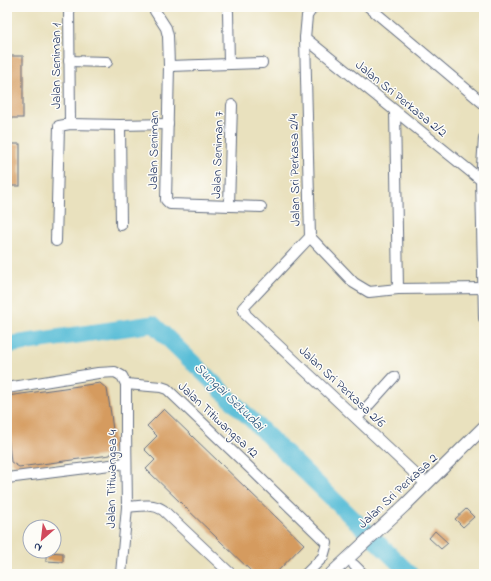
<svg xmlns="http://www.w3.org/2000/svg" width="491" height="581" viewBox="0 0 491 581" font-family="'Indie Flower',sans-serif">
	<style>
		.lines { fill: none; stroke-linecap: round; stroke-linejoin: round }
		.river { stroke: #59bdd7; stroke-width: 17 }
		.building { fill: #d59b5e }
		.minor-casing { stroke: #636d80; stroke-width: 12 }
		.tertiary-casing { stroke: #636d80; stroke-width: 14 }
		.minor { stroke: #fff; stroke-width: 10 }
		.tertiary { stroke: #fff; stroke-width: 12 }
		.labels { text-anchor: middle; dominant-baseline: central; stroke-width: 3; stroke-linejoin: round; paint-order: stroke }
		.street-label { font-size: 13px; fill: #1b2f5e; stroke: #fdfcf7 }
		.water-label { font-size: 14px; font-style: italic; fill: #2e5a82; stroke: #fdfcf7 }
	</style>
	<rect width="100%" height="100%" fill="#fdfcf7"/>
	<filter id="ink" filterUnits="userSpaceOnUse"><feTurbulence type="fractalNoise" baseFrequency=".025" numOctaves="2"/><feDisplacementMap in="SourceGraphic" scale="8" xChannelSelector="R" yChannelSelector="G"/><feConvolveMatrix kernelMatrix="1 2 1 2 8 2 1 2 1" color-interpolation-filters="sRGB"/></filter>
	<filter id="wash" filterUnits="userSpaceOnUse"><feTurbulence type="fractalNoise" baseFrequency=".012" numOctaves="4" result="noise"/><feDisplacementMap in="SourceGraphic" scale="16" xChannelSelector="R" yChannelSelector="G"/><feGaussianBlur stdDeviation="0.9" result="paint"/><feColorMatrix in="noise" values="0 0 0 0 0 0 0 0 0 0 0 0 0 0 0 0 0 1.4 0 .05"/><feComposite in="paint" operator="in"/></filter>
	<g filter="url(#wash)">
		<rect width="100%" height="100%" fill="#e9e1be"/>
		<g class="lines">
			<polyline class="river" points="7,345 153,324 410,574"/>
		</g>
		<g id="blocks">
			<g class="building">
				<rect x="7" y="56" width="16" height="62"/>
				<rect x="7" y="144" width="13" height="42"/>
				<polygon points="100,383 107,389 111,414 115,448 110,455 19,467 11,462 7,426 7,396"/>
				<polygon points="164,409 304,544 275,574 254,574 146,469 155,460 144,449 157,436 147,426"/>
				<polygon points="466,509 474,517 463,527 455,519"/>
				<polygon points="435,531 448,543 441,549 429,538"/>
				<polygon points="46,552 63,553 63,562 46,561"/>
			</g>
		</g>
	</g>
	<g filter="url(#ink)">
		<use href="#blocks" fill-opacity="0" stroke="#636d80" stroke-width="1"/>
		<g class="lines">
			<defs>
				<g id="minor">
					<polyline points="69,7 70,124"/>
					<polyline points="154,7 155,11 166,28 168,36 169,66 166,200 170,204 261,207"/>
					<polyline points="313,7 307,16 305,38 310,237 243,308 246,315 426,484"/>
					<polyline points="369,7 484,104"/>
					<polyline points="228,12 229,64"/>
					<polyline points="305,38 481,180"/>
					<polyline points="69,61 107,62"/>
					<polyline points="169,66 262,63"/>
					<polyline points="395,111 398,289"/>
					<polyline points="120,125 121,225"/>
					<polyline points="484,138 481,180 484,318"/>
					<polyline points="229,205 232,105"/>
					<polyline points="310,237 354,283 369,292 398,289 484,288"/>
					<polyline points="56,241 59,126 70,124 120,125 168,124"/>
					<polyline points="126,384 161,387 167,389 253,471 327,543 323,557 306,574"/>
					<polyline points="7,388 98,373 115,372 122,376 126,384 126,430 127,507 121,574"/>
					<polyline points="357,418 394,377"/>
					<polyline points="7,478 126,463"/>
					<path d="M127 507C140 506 152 503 163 510L231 574"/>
					<polyline points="354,565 363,574"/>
				</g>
				<polyline id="tertiary" points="331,574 404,506 484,427"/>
			</defs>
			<use href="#minor" class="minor-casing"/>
			<use href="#tertiary" class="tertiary-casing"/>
			<use href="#minor" class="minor"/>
			<use href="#tertiary" class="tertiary"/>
		</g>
	</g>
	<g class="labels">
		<g class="street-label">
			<text transform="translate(56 66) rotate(-90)">Jalan Seniman 1</text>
			<text transform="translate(401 99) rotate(39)">Jalan Sri Perkasa 2/2</text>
			<text transform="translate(154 150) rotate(-89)">Jalan Seniman</text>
			<text transform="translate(218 155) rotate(-88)">Jalan Seniman 7</text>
			<text transform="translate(295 170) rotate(-91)">Jalan Sri Perkasa 2/4</text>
			<text transform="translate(342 387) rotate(43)">Jalan Sri Perkasa 2/6</text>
			<text transform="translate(218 420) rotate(43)">Jalan Titiwangsa 12</text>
			<text transform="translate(112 479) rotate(-89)">Jalan Titiwangsa 4</text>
			<text transform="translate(398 491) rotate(-43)">Jalan Sri Perkasa 2</text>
		</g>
		<g class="water-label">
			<text transform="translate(229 397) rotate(44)">Sungai Sekudai</text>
		</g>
	</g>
	<rect width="491" height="581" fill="none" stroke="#fdfcf7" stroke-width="24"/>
	<g transform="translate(42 539) rotate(208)"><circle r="19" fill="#fdfcf7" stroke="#a3aaba"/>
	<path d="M0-3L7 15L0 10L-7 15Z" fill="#d1495b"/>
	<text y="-6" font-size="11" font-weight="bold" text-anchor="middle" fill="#1b2f5e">N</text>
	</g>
</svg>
